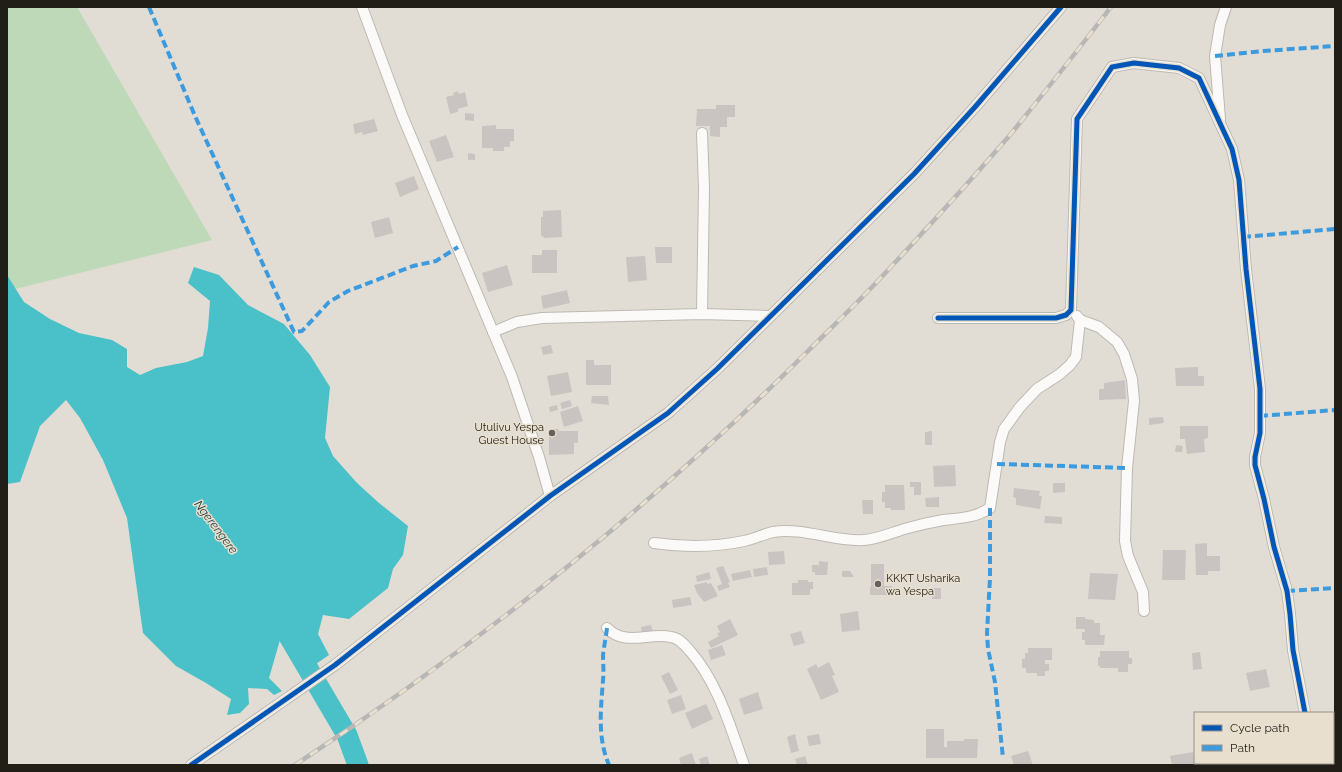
<svg xmlns="http://www.w3.org/2000/svg" width="1342" height="772" viewBox="0 0 1342 772" font-family="Raleway,sans-serif">
	<style>
		.green { fill: #bdd9b7 }
		.water { fill: #4ac0c9 }
		.lines { fill: none; stroke-linecap: round; stroke-linejoin: round }
		.river { stroke: #4ac0c9; stroke-width: 21 }
		.building { fill: #c9c4c1 }
		.street-casing { stroke: #bdb9b2; stroke-width: 12 }
		.street { stroke: #fbfaf9; stroke-width: 10 }
		.rail-casing { stroke: #b8b7b5; stroke-width: 4.5 }
		.rail { stroke: #e8dfce; stroke-width: 3; stroke-dasharray: 9; stroke-linecap: butt }
		.quiet { stroke: #3c9bdf; stroke-width: 4; stroke-dasharray: 8 4; stroke-linecap: butt }
		.cycleway-casing { stroke: #e8dfce; stroke-width: 8 }
		.cycleway { stroke: #0057b8; stroke-width: 5 }
		.poi-dot { fill: #65615a; stroke: #e8dfce; stroke-width: 1.5 }
		.labels { text-anchor: middle; dominant-baseline: central; stroke-width: 3; stroke-linejoin: round; paint-order: stroke }
		.poi-label { font-size: 11px; fill: #211e18; stroke: #e8dfce; text-anchor: end }
		.water-label { font-size: 12px; font-style: italic; fill: #233a3d; stroke: #e8dfce }
	</style>
	<rect width="100%" height="100%" fill="#e2ddd4"/>
	<polygon class="green" points="7,7 77,7 212,240 7,291"/>
	<polygon class="water" points="194,267 219,275 248,305 284,324 310,355 330,387 325,438 333,456 357,483 379,503 408,526 403,555 393,569 388,588 349,619 323,615 318,634 329,655 310,668 296,641 280,640 269,678 282,691 274,695 267,689 248,688 249,704 240,713 227,715 231,699 206,683 176,666 143,633 127,518 103,460 80,418 66,400 40,426 20,482 7,484 7,275 24,302 50,319 79,333 112,340 127,349 127,367 140,375 156,368 187,362 203,356 208,328 210,301 188,283"/>
	<g class="lines">
		<polyline class="river" points="277,616 347,735 358,765"/>
	</g>
	<g class="building">
		<polygon points="458,91 459,94 465,92 468,106 458,109 458,112 450,114 446,97 454,95 453,93"/>
		<polygon points="716,105 735,105 735,117 727,117 727,127 720,127 720,137 710,136 710,126 696,126 697,109 716,109"/>
		<polygon points="465,113 474,114 474,121 465,120"/>
		<polygon points="374,119 378,131 363,135 362,132 355,134 353,124"/>
		<polygon points="496,125 496,129 514,129 514,141 510,141 510,147 504,147 504,151 493,151 493,148 482,148 482,126"/>
		<polygon points="446,135 454,157 437,162 429,141"/>
		<polygon points="468,153 475,154 475,160 468,160"/>
		<polygon points="414,176 419,189 400,197 395,183"/>
		<polygon points="561,210 562,237 544,238 543,236 541,236 541,217 543,217 543,211"/>
		<polygon points="389,217 393,233 375,238 371,222"/>
		<polygon points="655,247 672,247 672,263 656,263"/>
		<polygon points="542,250 557,250 557,273 532,273 532,255 542,255"/>
		<polygon points="645,256 647,280 628,282 626,257"/>
		<polygon points="507,265 513,285 488,292 482,273"/>
		<polygon points="567,290 570,303 543,309 541,296"/>
		<polygon points="551,345 553,353 543,355 541,347"/>
		<polygon points="586,360 594,360 594,365 611,365 611,385 586,385"/>
		<polygon points="1198,367 1198,376 1204,376 1204,386 1176,386 1175,368"/>
		<polygon points="568,372 572,392 551,396 547,376"/>
		<polygon points="1125,380 1126,399 1099,400 1099,389 1104,389 1104,383"/>
		<polygon points="592,396 608,396 609,405 591,403"/>
		<polygon points="570,400 572,406 562,409 560,403"/>
		<polygon points="557,405 558,410 550,412 549,407"/>
		<polygon points="578,406 583,421 564,427 560,412"/>
		<polygon points="1163,417 1164,423 1149,425 1149,418"/>
		<polygon points="1180,426 1208,426 1208,438 1204,439 1205,452 1187,454 1185,439 1180,439"/>
		<polygon points="549,429 558,429 559,431 578,431 578,443 574,443 574,454 549,455"/>
		<polygon points="932,431 932,445 925,445 925,432"/>
		<polygon points="1176,445 1183,446 1182,452 1175,452"/>
		<polygon points="955,465 956,486 934,487 933,466"/>
		<polygon points="910,482 921,482 921,495 914,495 914,487 910,487"/>
		<polygon points="1053,483 1065,483 1065,492 1053,493"/>
		<polygon points="885,485 904,485 905,510 891,510 891,508 885,508 885,502 882,502 882,492 885,492"/>
		<polygon points="1014,488 1040,491 1039,496 1042,496 1040,509 1016,505 1016,498 1013,497"/>
		<polygon points="939,497 939,507 926,507 925,498"/>
		<polygon points="862,500 873,500 873,514 863,514"/>
		<polygon points="1045,516 1062,517 1062,524 1044,523"/>
		<polygon points="1207,543 1207,556 1220,556 1220,571 1208,571 1208,575 1196,575 1195,544"/>
		<polygon points="1163,550 1186,550 1185,580 1162,580"/>
		<polygon points="784,551 785,564 769,565 768,552"/>
		<polygon points="819,561 828,562 827,575 815,575 815,572 812,572 812,565 819,565"/>
		<polygon points="871,564 884,564 884,586 892,586 892,595 870,595 870,587 871,587"/>
		<polygon points="723,566 730,582 728,583 730,587 719,591 717,586 722,584 716,568"/>
		<polygon points="767,567 768,575 754,577 753,569"/>
		<polygon points="750,570 752,577 733,581 731,574"/>
		<polygon points="842,571 850,571 854,577 842,577"/>
		<polygon points="709,572 711,579 697,582 696,576"/>
		<polygon points="1090,573 1118,574 1115,600 1088,599"/>
		<polygon points="798,580 808,580 808,582 813,582 813,589 810,589 810,595 792,595 792,583 798,583"/>
		<polygon points="707,582 707,584 711,583 718,596 704,602 697,593 694,585"/>
		<rect x="932" y="588" width="9" height="11"/>
		<polygon points="690,597 692,605 673,608 672,600"/>
		<polygon points="858,611 860,630 842,632 840,614"/>
		<polygon points="1076,617 1085,617 1085,619 1094,620 1094,623 1100,623 1100,635 1105,635 1104,645 1085,645 1085,640 1082,640 1082,632 1085,632 1085,629 1076,629"/>
		<polygon points="730,619 738,635 711,648 708,642 719,636 717,633 720,632 717,626"/>
		<polygon points="651,625 653,632 642,634 641,627"/>
		<polygon points="801,631 805,643 794,646 790,634"/>
		<polygon points="722,645 726,655 711,660 708,650"/>
		<polygon points="1028,648 1052,648 1052,660 1045,660 1045,664 1049,664 1049,671 1045,671 1045,676 1037,676 1037,673 1026,673 1026,668 1022,668 1022,659 1025,659 1025,653 1028,653"/>
		<polygon points="1100,651 1129,651 1129,658 1132,658 1132,664 1128,664 1128,672 1118,672 1118,668 1100,668 1100,666 1098,666 1098,657 1100,657"/>
		<polygon points="1200,652 1202,669 1193,670 1192,653"/>
		<polygon points="829,662 835,675 832,676 839,692 821,700 807,669 816,664 818,668"/>
		<polygon points="1266,669 1270,687 1250,691 1246,673"/>
		<polygon points="669,672 678,690 670,694 661,676"/>
		<polygon points="758,692 763,709 744,715 739,699"/>
		<polygon points="681,695 686,709 672,714 667,700"/>
		<polygon points="706,704 713,719 692,729 685,713"/>
		<polygon points="926,729 944,729 944,747 947,747 947,741 964,741 964,739 978,739 977,758 926,758"/>
		<polygon points="795,734 799,751 791,753 787,737"/>
		<polygon points="819,734 821,744 809,746 807,736"/>
		<polygon points="1028,751 1033,765 1014,765 1011,756"/>
		<polygon points="1193,752 1195,765 1172,765 1170,756"/>
		<polygon points="692,753 696,765 681,765 679,758"/>
		<polygon points="707,756 710,765 701,765 699,759"/>
		<polygon points="805,756 808,765 797,765 795,759"/>
		<polygon points="1280,763 1292,763 1292,765 1279,765"/>
	</g>
	<g class="lines">
		<defs>
			<g id="street">
				<polyline points="362,7 402,115 512,377 539,457 550,496"/>
				<polyline points="1220,119 1215,56 1220,25 1226,7"/>
				<polyline points="702,133 704,188 702,314"/>
				<polyline points="1077,316 1080,320 1099,327 1117,342 1124,354 1132,379 1134,401 1127,468 1125,541 1128,556 1143,592 1144,611"/>
				<polyline points="938,318 1056,318 1066,315 1071,310 1077,119 1112,67 1134,63 1179,68 1199,78 1232,149 1239,180 1246,269 1260,389 1260,433 1255,457 1255,465 1264,499 1274,547 1287,591 1290,614 1293,650 1305,713"/>
				<polyline points="493,332 517,322 542,318 702,314 770,316"/>
				<path d="M654 543C683 547 716 547 744 541 754 539 764 534 773 532 804 527 834 542 864 540 879 539 893 532 908 528 919 525 932 522 943 520 960 518 975 518 990 508L1000 442 1004 429 1020 407 1037 389 1060 374 1070 365 1076 357 1080 320"/>
				<path d="M607 628C625 647 649 632 671 637 679 638 685 645 690 651 718 683 730 726 744 765"/>
				<polyline points="1310,763 1311,765"/>
				<polyline points="191,765 335,665 550,496 668,413 717,369 914,174 975,107 1061,7"/>
			</g>
		</defs>
		<use href="#street" class="street-casing"/>
		<use href="#street" class="street"/>
		<defs>
			<path id="rail" d="M295 765C478 645 651 507 806 353 829 330 852 308 874 285 920 236 966 186 1010 135 1044 93 1078 50 1111 7"/>
		</defs>
		<use href="#rail" class="rail-casing"/>
		<use href="#rail" class="rail"/>
		<g class="quiet">
			<polyline points="149,7 195,116 294,332 302,331 329,302 348,291 413,266 436,261 458,247"/>
			<polyline points="1215,56 1263,51 1335,46"/>
			<polyline points="1243,237 1335,229"/>
			<polyline points="1260,416 1335,410"/>
			<polyline points="997,464 1127,468"/>
			<polyline points="990,508 990,578 987,633 988,649 995,682 1003,758"/>
			<polyline points="1287,591 1335,588"/>
			<path d="M607 628C606 637 604 646 603 655 603 664 604 672 603 680 601 709 597 737 609 765"/>
		</g>
		<defs>
			<g id="cycleway">
				<polyline points="938,318 1056,318 1066,315 1071,310 1077,119 1112,67 1134,63 1179,68 1199,78 1232,149 1239,180 1246,269 1260,389 1260,433 1255,457 1255,465 1264,499 1274,547 1287,591 1290,614 1293,650 1305,713"/>
				<polyline points="191,765 335,665 550,496 668,413 717,369 914,174 975,107 1061,7"/>
			</g>
		</defs>
		<use href="#cycleway" class="cycleway-casing"/>
		<use href="#cycleway" class="cycleway"/>
	</g>
	<g class="poi-dot">
		<circle cx="552" cy="433" r="4"/>
		<circle cx="878" cy="584" r="4"/>
	</g>
	<g class="labels">
		<g class="poi-label">
			<text x="544" y="427">Utulivu Yespa<tspan x="544" dy="13">Guest House</tspan></text>
			<text x="886" y="578" text-anchor="start">KKKT Usharika<tspan x="886" dy="13">wa Yespa</tspan></text>
		</g>
		<g class="water-label">
			<text transform="translate(216 527) rotate(53)">Ngerengere</text>
		</g>
	</g>
	<rect width="1342" height="772" fill="none" stroke="#211e18" stroke-width="16"/>
	<rect x="1194" y="712" width="140" height="52" fill="#e8dfce" stroke="#989285"/>
	<rect x="1202" y="725" width="20" height="6" fill="#0057b8" stroke="#989285"/>
	<text x="1230" y="732" font-size="12" fill="#211e18">Cycle path</text>
	<rect x="1202" y="745" width="20" height="6" fill="#3c9bdf" stroke="#989285"/>
	<text x="1230" y="752" font-size="12" fill="#211e18">Path</text>
</svg>
